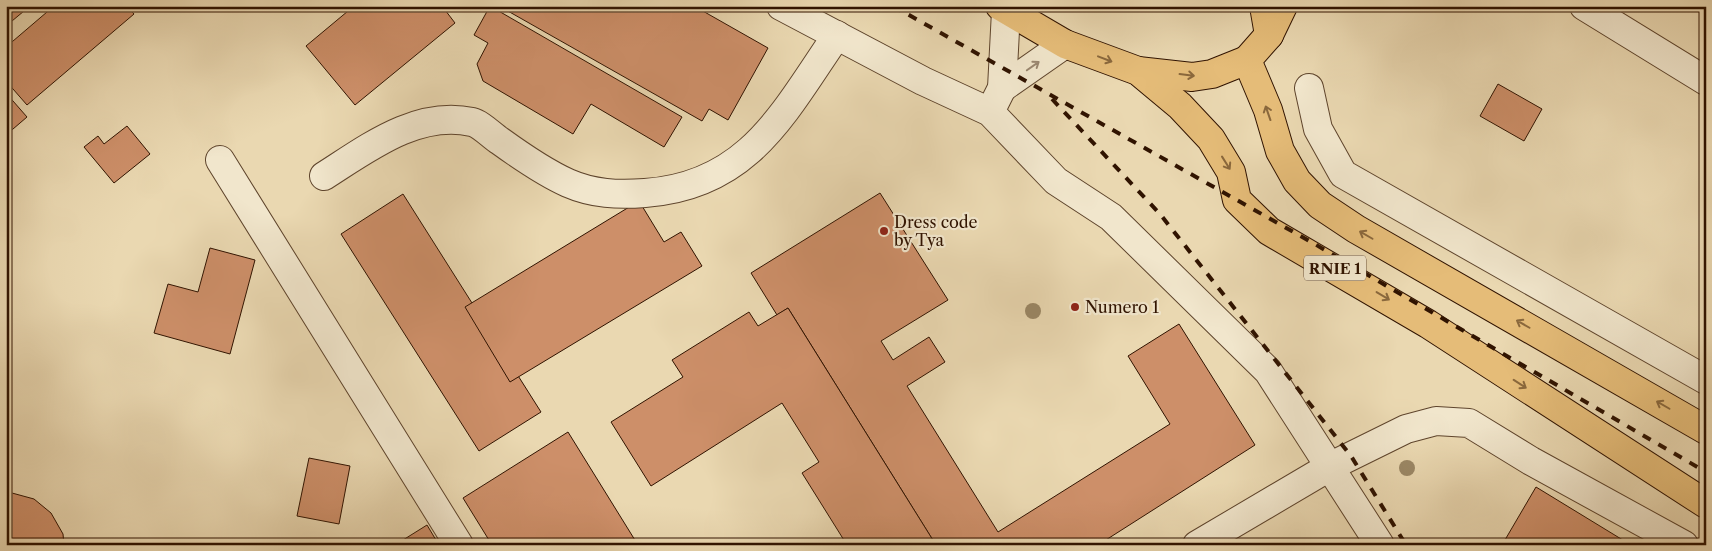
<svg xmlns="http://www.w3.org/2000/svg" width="1712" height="551" viewBox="0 0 1712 551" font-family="'Libre Caslon Text',serif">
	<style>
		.building { fill: #cd8f69; stroke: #301300 }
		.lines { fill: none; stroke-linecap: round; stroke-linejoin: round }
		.minor-casing { stroke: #5e442c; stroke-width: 30 }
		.major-casing { stroke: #301300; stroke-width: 30 }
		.highway-casing { stroke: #301300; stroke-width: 30 }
		.minor { stroke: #f1e6cc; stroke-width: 28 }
		.major { stroke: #e5bc78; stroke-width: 28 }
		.highway { stroke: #e5bc78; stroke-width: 28 }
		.rail { stroke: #301300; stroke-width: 4; stroke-dasharray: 9 9; stroke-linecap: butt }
		.tree { fill: #9b8866 }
		.oneway { stroke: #8a683c }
		.oneway2 { stroke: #9a8770 }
		.poi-dot { fill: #8f2418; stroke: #f1e6cc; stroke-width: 2 }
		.labels { text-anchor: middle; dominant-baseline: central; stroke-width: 4.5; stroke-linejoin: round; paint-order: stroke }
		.shield { fill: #f1e6cc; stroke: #6a523d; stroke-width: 1 }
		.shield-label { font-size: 15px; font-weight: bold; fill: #301300 }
		.poi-label { font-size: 16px; fill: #301300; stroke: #f1e6cc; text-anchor: start }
	</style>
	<rect width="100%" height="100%" fill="#ead8b1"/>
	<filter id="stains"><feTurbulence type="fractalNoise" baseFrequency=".004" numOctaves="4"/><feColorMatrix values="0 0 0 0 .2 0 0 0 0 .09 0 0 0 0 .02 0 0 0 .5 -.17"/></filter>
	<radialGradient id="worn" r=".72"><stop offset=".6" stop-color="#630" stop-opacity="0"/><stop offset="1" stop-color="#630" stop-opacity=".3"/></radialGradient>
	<g class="building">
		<polygon points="6,6 30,6 6,26"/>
		<polygon points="54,6 127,6 134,14 27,105 6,81 6,47"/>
		<polygon points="354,6 442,6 455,23 355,105 306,46"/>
		<polygon points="490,6 682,117 664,147 591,104 573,134 483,81 477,64 488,43 474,35"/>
		<polygon points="499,6 694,6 768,48 728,120 709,109 702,121"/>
		<polygon points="1498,84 1542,109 1524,141 1480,116"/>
		<polygon points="6,93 27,117 6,135"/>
		<polygon points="127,126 150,154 114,183 84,147 98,136 104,144"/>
		<polygon points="880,193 948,300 881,341 893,360 929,337 945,362 907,386 998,532 1170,424 1128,356 1179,324 1255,445 1098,545 936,545 788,308 777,315 751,273"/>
		<polygon points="403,194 541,412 479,451 341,234"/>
		<polygon points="639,201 664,242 681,232 702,266 510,382 465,307"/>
		<polygon points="210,248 255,260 230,354 154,333 168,284 198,292"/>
		<polygon points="788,308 936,545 847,545 802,473 819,462 782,403 651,486 611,422 683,377 672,360 749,312 758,326"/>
		<polygon points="568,432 638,545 492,545 463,498"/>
		<polygon points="309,458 350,466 339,524 297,516"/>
		<polygon points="1536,487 1631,545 1502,545"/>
		<polygon points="6,493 12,493 34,499 51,513 63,534 64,545 6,545"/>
		<polygon points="427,525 439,545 395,545"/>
	</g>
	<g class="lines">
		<defs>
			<g id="minor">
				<polyline points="781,6 923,81 990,112 1056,181 1111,217 1268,371 1380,545"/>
				<polyline points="1584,6 1706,81"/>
				<polyline points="1002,88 1065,44"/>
				<polyline points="1309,88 1318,129 1343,174 1706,380"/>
				<polyline points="990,112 1002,88 1006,11"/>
				<polyline points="220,160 459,545"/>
				<path d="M324 176C368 148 417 110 472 122 481 124 492 136 500 141 518 154 548 174 568 183 593 194 618 195 645 193 749 186 784 112 837 35"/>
				<polyline points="1197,545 1331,466 1406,429 1436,421 1469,423 1531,461 1684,545"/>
			</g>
			<polyline id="major" points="1269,35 1283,6"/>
			<g id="highway">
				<polyline points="1000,6 1065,44 1138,71 1180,106 1211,139 1231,172 1237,200 1269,231 1428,324 1706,504"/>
				<polyline points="1264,6 1269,35 1247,60 1268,110 1280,151 1297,181 1320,205 1356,229 1706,430"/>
				<polyline points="1138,71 1192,77 1212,74 1247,60"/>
			</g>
		</defs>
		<use href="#minor" class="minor-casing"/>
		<use href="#major" class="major-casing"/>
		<use href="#highway" class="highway-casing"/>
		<use href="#minor" class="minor"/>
		<use href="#major" class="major"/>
		<use href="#highway" class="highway"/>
		<g class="rail">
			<polyline points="893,6 1313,243 1706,472"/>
			<polyline points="1052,99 1160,214 1351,456 1406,545"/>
		</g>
	</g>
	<g class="tree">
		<circle cx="1033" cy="311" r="8"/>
		<circle cx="1407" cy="468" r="8"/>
	</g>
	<defs><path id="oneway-shaft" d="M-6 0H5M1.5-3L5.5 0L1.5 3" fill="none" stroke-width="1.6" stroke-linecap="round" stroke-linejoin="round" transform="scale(1.25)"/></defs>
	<g class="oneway">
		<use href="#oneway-shaft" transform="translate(1105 59) rotate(21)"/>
		<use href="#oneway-shaft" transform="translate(1187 75) rotate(7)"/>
		<use href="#oneway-shaft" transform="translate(1268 113) rotate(-109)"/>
		<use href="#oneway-shaft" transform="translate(1226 163) rotate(58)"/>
		<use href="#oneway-shaft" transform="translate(1366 235) rotate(-150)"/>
		<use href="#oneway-shaft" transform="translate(1383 296) rotate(31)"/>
		<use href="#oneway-shaft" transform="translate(1523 324) rotate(-150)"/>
		<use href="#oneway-shaft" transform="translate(1520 384) rotate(33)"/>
		<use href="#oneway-shaft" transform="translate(1663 405) rotate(-150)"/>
	</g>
	<use class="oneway2" href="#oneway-shaft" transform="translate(1033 66) rotate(-35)"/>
	<g class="poi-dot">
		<circle cx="884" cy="231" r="5"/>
		<circle cx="1075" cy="307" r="5"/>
	</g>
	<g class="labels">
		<rect class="shield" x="1304" y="255.5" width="62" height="25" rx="4"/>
		<g class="shield-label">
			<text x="1335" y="268">RNIE 1</text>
		</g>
		<g class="poi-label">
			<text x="894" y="222">Dress code<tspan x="894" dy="18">by Tya</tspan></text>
			<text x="1085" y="307">Numero 1</text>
		</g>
	</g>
	<rect width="1712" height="551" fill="none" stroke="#ead8b1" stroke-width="25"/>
	<rect x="8" y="8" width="1697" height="536" fill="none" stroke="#301300" stroke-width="2.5"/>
	<rect x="12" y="12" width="1687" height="526" fill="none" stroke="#301300"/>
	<rect width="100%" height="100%" filter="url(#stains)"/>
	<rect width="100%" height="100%" fill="url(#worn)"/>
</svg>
